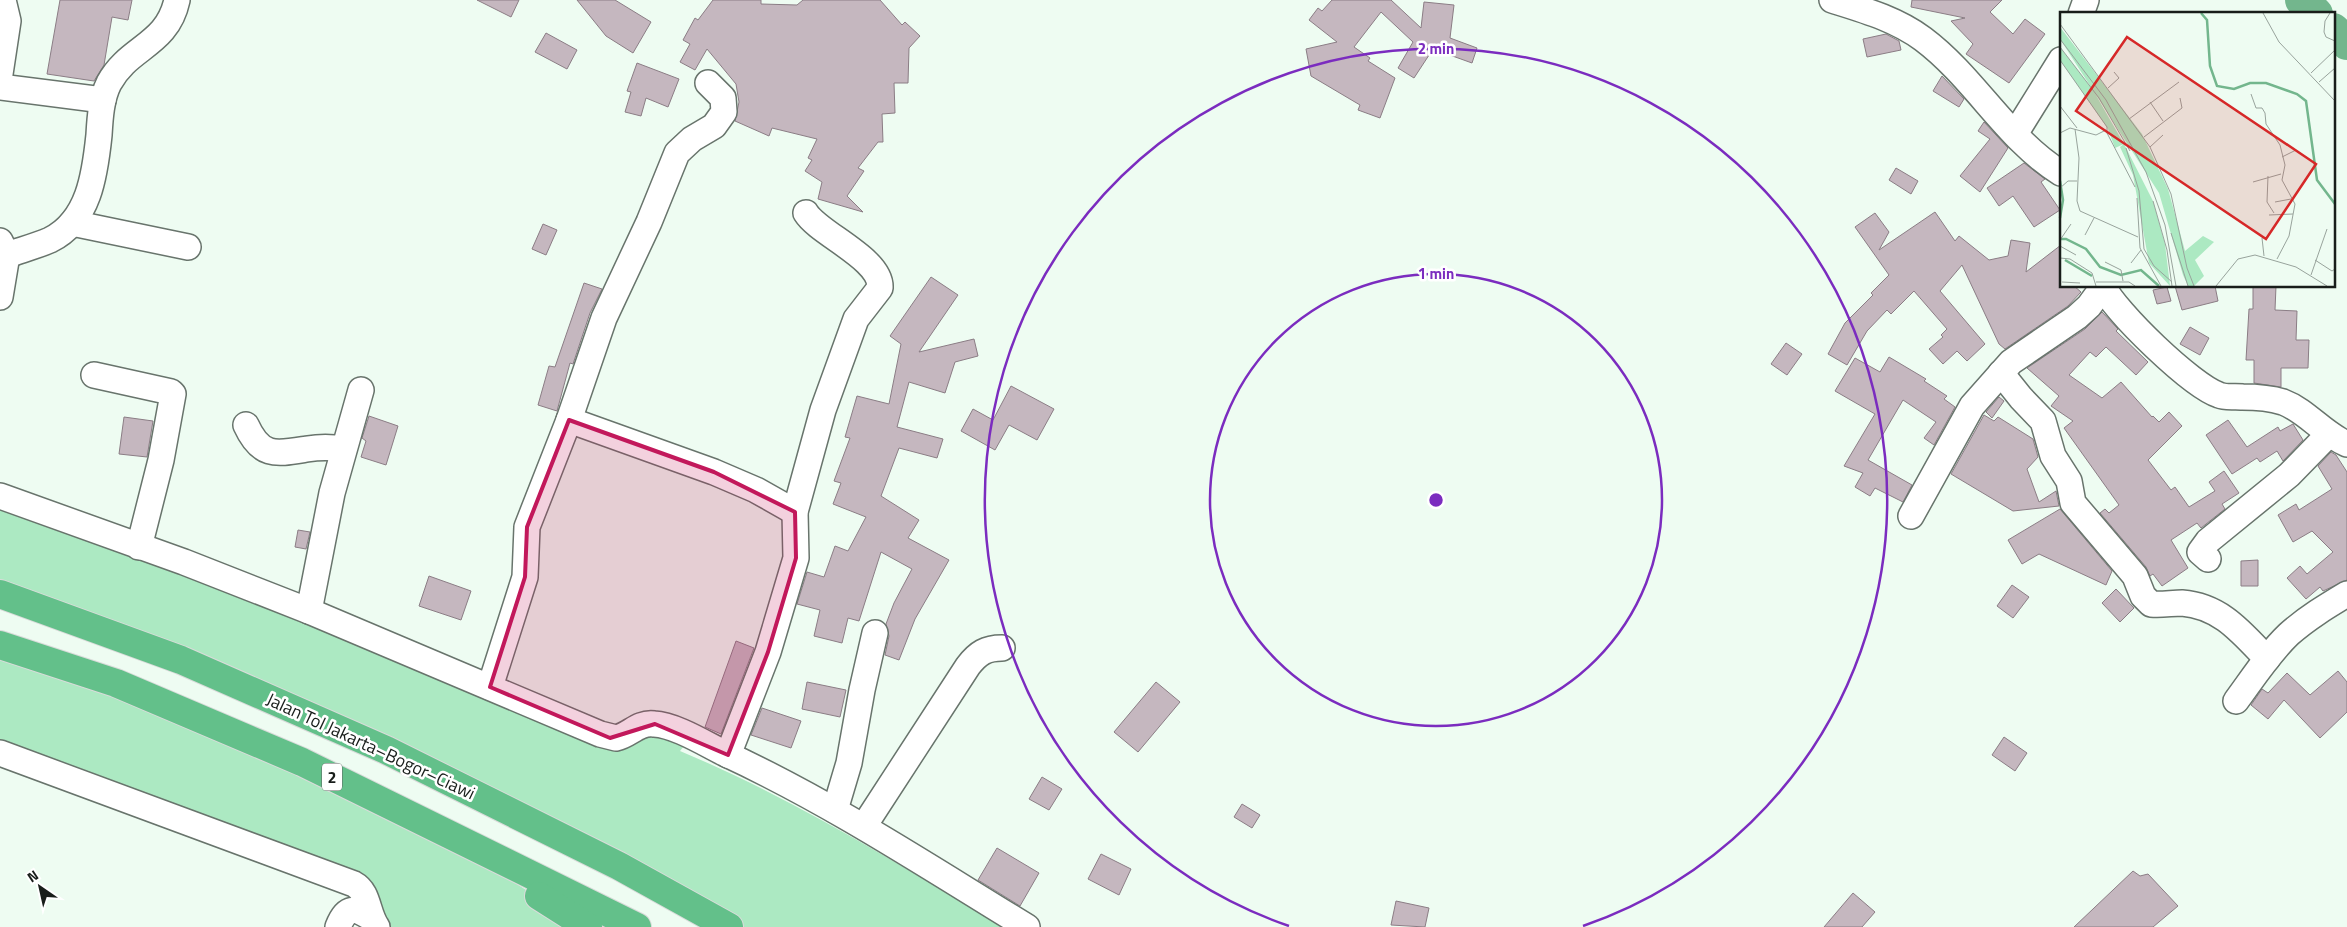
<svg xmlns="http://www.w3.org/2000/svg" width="2347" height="927" viewBox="0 0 2347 927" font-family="'Titillium Web',sans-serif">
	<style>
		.green { fill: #ace9c2 }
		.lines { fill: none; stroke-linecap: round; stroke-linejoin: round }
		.river { stroke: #73b68d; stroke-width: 34 }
		.building { fill: #c5b7bf; stroke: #8b7d85 }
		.minor-casing { stroke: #68746c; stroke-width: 28 }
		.highway-casing { stroke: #dadbda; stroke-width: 30 }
		.minor { stroke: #fff; stroke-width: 25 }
		.highway { stroke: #63c08a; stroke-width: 28 }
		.marked { fill: #c2185b; fill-opacity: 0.2; stroke: #c2185b; stroke-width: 4; stroke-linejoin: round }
		.ring { fill: none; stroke: #7b2cbf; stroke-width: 2.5 }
		.labels { text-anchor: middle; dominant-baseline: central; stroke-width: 5; stroke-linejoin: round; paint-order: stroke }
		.shield { fill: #fff; stroke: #5d615f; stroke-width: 1 }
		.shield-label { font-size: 16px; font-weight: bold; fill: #181d1a }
		.street-label { font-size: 18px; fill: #181d1a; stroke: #fff }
		.inset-river { fill: none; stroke: #73b68d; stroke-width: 2.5 }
		.inset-road { fill: none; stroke: #98a39c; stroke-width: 1 }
		.view { fill: #d62828; fill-opacity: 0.15; stroke: #d62828; stroke-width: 2.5 }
		.inset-edge { fill: none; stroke: #181d1a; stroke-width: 2.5 }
		.centre { fill: #7b2cbf; stroke: #fff; stroke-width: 2.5 }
		.ring-label { font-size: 15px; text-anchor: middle; font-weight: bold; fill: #7b2cbf; stroke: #fff; stroke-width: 5; stroke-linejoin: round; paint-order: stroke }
	</style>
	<rect width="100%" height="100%" fill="#eefcf2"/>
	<g class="green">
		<path d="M0 494 629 732 691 737 680 751C793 798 899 864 1003 927H729L619 866 0 594Z"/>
		<polygon points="0,646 116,683 474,856 583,927 377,927 365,894 0,753"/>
	</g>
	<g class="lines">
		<g class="river">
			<polyline points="2302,0 2316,14"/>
			<polyline points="2333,30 2347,43"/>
		</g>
	</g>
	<g class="building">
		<polygon points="60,0 132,0 128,20 112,17 104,65 94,81 47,74"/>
		<polygon points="477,0 519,0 511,17"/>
		<polygon points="577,0 615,0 651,22 633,53 606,36"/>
		<polygon points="713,0 761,0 761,4 797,5 803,0 880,0 902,25 905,22 920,36 909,48 908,83 894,83 895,113 882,114 883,142 878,142 858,168 864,171 847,196 863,212 818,199 822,182 805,171 812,160 808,158 817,139 772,128 769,136 735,121 739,102 736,84 707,49 695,70 680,62 690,44 683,40 695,18 698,20"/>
		<polygon points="1332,0 1391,0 1421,28 1424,2 1454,5 1450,38 1477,48 1472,63 1433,49 1414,78 1398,68 1413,42 1381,12 1354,47 1370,58 1368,61 1395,78 1380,118 1358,110 1360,105 1311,76 1306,49 1337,42 1309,20 1318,8 1322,11"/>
		<polygon points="1912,0 2002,0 1990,12 2013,34 2025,19 2045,34 2009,83 1966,54 1973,44 1951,21 1965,18 1911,7"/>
		<polygon points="546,33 577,50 567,69 535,52"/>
		<polygon points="1886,34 1899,41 1901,50 1867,57 1863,39"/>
		<polygon points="637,63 679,79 668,107 646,98 641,116 625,112 631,92 627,91"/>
		<polygon points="1942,76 1964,99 1959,107 1933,91"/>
		<polygon points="1984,122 2008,148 1980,192 1960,176 1990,139 1978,131"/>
		<polygon points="2024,163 2045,179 2041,182 2060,210 2034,227 2013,196 1999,206 1987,188"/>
		<polygon points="1896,168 1918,181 1911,194 1889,180"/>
		<polygon points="1935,212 1955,241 1959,236 1989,260 2008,256 2011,240 2030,243 2026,272 2061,245 2061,286 2074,286 2081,292 2068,306 2005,349 1999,344 1962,265 1940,291 1985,344 1967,361 1957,351 1943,364 1929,349 1943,337 1941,335 1947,329 1914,291 1891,314 1887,310 1867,331 1847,365 1828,354 1845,323 1873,295 1871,293 1889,275 1855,227 1875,213 1889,232 1879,250"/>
		<polygon points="543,224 557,230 546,255 532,249"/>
		<polygon points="931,277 958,295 919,352 974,339 978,356 955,362 945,393 909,382 897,427 943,439 937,458 899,448 881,496 919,520 908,538 949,560 915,619 899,660 885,655 889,636 886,624 894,603 912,569 881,552 859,621 848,618 842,643 814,636 820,610 797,604 807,572 824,577 835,546 848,551 866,517 833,504 841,483 834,481 850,438 845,437 857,396 889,404 901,344 890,336"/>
		<polygon points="584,283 602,289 590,313 573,364 570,363 557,411 538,405 549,366 555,367"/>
		<polygon points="2175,286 2215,286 2218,301 2182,310"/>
		<polygon points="2253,286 2276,286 2275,310 2297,311 2296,340 2309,340 2308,368 2281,368 2281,387 2254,383 2254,360 2246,360 2249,309 2253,309"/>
		<polygon points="2167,287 2171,301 2157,304 2153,290"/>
		<polygon points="2102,312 2118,329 2116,331 2148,362 2136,375 2106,347 2096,357 2090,352 2069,375 2102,398 2121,382 2152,417 2153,416 2159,422 2169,412 2182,426 2148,460 2171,490 2175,487 2189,507 2215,491 2209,482 2224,471 2239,493 2222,504 2225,509 2201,528 2197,523 2171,540 2188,568 2162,586 2153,574 2150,576 2146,567 2100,513 2105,509 2109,513 2119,505 2064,428 2073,421 2051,406 2059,396 2027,368 2085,329"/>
		<polygon points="2190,327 2209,338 2200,355 2180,344"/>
		<polygon points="1786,343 1802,354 1787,375 1771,364"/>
		<polygon points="1889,357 1926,379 1924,381 1947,396 1944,399 1955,407 1934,445 1924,438 1936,422 1903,400 1868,460 1912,485 1903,502 1875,488 1870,496 1855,487 1863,473 1844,466 1875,414 1835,391 1855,358 1880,372"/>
		<polygon points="1011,386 1054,409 1037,440 1009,425 995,450 961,431 973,409 993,420"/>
		<polygon points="1999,397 2004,401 1992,418 1986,412"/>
		<polygon points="1984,415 1994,421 1998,417 2033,439 2038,457 2027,469 2039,502 2056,491 2059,506 2013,511 1951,474"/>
		<polygon points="369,416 398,426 386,465 361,457 366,441 362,438"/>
		<polygon points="124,417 153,421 147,457 119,454"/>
		<polygon points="2228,420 2247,447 2278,427 2280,431 2293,424 2303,440 2283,461 2277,451 2260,462 2257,458 2232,474 2206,435"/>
		<polygon points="2331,452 2336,455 2347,472 2347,580 2323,591 2320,587 2306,599 2287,578 2300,566 2307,574 2333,552 2312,531 2293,542 2278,515 2296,504 2299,510 2332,489 2318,466"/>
		<polygon points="2060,509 2112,571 2106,585 2039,554 2022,564 2008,540"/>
		<polygon points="298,530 310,532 306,549 295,547"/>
		<polygon points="2258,560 2258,586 2241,586 2241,561"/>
		<polygon points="429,576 471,591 461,620 419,606"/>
		<polygon points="2012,585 2029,597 2013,618 1997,606"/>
		<polygon points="2116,589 2134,608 2120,622 2102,603"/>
		<polygon points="736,641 754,648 721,734 705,727"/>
		<polygon points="2338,671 2347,682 2347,712 2320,738 2284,700 2268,719 2251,705 2262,689 2268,693 2287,673 2310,695"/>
		<polygon points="807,682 846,690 840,717 802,709"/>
		<polygon points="1156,682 1180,702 1138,752 1114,732"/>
		<polygon points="762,708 801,721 791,748 751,735"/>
		<polygon points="2004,737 2027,753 2015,771 1992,755"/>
		<polygon points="1042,777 1062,789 1049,810 1029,799"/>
		<polygon points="1242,804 1260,815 1252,828 1234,817"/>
		<polygon points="997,848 1039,873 1020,906 978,880"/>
		<polygon points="1101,854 1131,869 1119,895 1088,879"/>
		<polygon points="2133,871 2140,876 2148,874 2178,906 2153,927 2074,927"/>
		<polygon points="1853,893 1875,912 1862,927 1824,927"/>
		<polygon points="1396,901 1429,908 1425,927 1391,925"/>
	</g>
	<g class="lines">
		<defs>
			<g id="minor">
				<path d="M1832 0C1864 10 1896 19 1923 39 1975 78 2006 139 2061 173"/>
				<polyline points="2081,14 2086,0"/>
				<polyline points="0,74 8,21 3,0"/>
				<polyline points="0,87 103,100"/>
				<polyline points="2015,134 2061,60"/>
				<polyline points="72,223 188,247"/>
				<path d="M7 255C21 250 36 246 50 240 89 221 95 174 99 135 100 118 101 99 109 83 129 46 167 46 177 0"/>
				<path d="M2103 286C2115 312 2192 386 2219 395 2226 398 2234 396 2242 397 2255 397 2270 398 2283 402 2307 411 2323 434 2347 444"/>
				<polyline points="0,297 7,255 0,241"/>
				<path d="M2001 373 2021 398 2043 421 2053 456 2069 481 2073 503 2135 576 2143 596 2151 604C2162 605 2172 603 2182 603 2221 606 2242 633 2267 659"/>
				<polyline points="94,375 171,392 173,394 161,460 139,547"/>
				<polyline points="569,420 714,472 756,490 795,512"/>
				<path d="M246 425C261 458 276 454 307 449 320 447 331 447 343 449"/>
				<path d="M0 496 184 562 309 611 600 734 616 738C630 735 638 722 654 724 675 725 704 743 724 753 830 802 927 866 1027 927"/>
				<polyline points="1911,516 1972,406 2011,362 2077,317 2089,306 2103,287"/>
				<polyline points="2208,559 2200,552 2208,541 2289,475 2329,434"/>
				<polyline points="309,611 332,493 361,390"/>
				<polyline points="490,687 525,577 527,527 569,420 604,318 649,222 677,153 692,139 714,126 724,112 723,98 708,83"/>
				<path d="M2236 701C2253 678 2269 653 2289 634 2307 618 2327 606 2347 594"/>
				<path d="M0 753 354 884C369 892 367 913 377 927"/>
				<path d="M728 755 768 652 796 558 795 512 823 410 856 319 880 288C882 259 819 234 806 213"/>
				<polyline points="835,810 849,763 862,690 875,633"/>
				<path d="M864 826 968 666C978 653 986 648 1002 648"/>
				<path d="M338 927C346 906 355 907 371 918"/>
			</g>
			<g id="highway">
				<polyline points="0,594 181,660 386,750 619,866 729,927"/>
				<polyline points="0,645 116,683 302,762 637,927"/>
				<polyline points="539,896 588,927"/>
			</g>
		</defs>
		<use href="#minor" class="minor-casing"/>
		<use href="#highway" class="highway-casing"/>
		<use href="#minor" class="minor"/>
		<use href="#highway" class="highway"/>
	</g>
	<path class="marked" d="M569 420 714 472 795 512 796 558 768 652 728 755 655 724 610 738 490 687 525 577 527 527Z"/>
	<g class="ring">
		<circle cx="1436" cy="500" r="226"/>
		<path d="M1289 926A451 451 0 1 1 1583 926"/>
	</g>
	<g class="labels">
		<rect class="shield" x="322" y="763.5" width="20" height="27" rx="4"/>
		<g class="shield-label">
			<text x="332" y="777">2</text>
		</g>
		<g class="street-label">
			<text transform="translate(371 746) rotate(25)">Jalan Tol Jakarta–Bogor–Ciawi</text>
		</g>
	</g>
	<g transform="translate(2060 12)">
		<rect width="275" height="275" fill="#eefcf2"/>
		<path d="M0 15 82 122 108 177 125 239 143 224 154 230 135 248 144 264 134 274H128L123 263 99 181 0 27ZM0 35 33 78 64 132 55 136 48 117 0 48ZM64 132 93 189 105 232 110 274 89 251 73 163 60 135Z" fill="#ace9c2"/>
		<path class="inset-river" d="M141 1 147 8 150 54 157 74 174 77 190 71H206L237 82 246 89 257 168 275 192M0 169 3 188 0 206M0 227H6L26 237 40 255 61 263 81 258 99 274M5 248 32 264"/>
		<path class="inset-road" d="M203 1 219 30 275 89M270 1 265 9 264 20 266 25 275 29M0 12 90 135 111 182 127 256 134 274M0 27 46 88 86 160 105 213 116 274M0 35 39 86 70 139M0 48 47 115V121L75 175M251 61 275 38M259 70 275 56M48 76 59 66 54 60M191 82 196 96H202L205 101 206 112 220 133 225 153 222 168 235 192 229 224 217 247M90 90 103 109M0 94 17 116M69 107 119 70M15 117 19 146 17 189 20 199 78 225M0 121 10 116 36 123 46 118M84 125 122 96 120 86M90 135 103 123M66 136 79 179 84 237 94 254 112 270M222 145 236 138M208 164 207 190 214 201M193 170 221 162M0 176 8 169H17M77 186 80 236 101 274M93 189 107 238 112 274M215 190 231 187M209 203 233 202M111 221 128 274M25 223 34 206M202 226 204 244M0 228 11 212M0 234 16 243M0 246 10 247 32 261 36 274M255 248 272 259 275 257M45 250 61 258 63 269M71 251 81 238M251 263 267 217M2 270 20 271M36 270H69L75 274M156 274 178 247 195 243 236 255 267 274"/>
		<path class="view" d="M67 25 256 152 206 227 16 99Z"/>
		<rect width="275" height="275" class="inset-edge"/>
	</g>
	<circle cx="1436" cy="500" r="8" class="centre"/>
	<g class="ring-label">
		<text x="1436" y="54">2 min</text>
		<text x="1436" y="279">1 min</text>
	</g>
	<g transform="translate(40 887) rotate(326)" stroke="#ffffff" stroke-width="4" paint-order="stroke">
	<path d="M0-4L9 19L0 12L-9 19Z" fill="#181d1a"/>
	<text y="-8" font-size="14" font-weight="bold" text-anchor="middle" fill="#181d1a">N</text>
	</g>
</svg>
